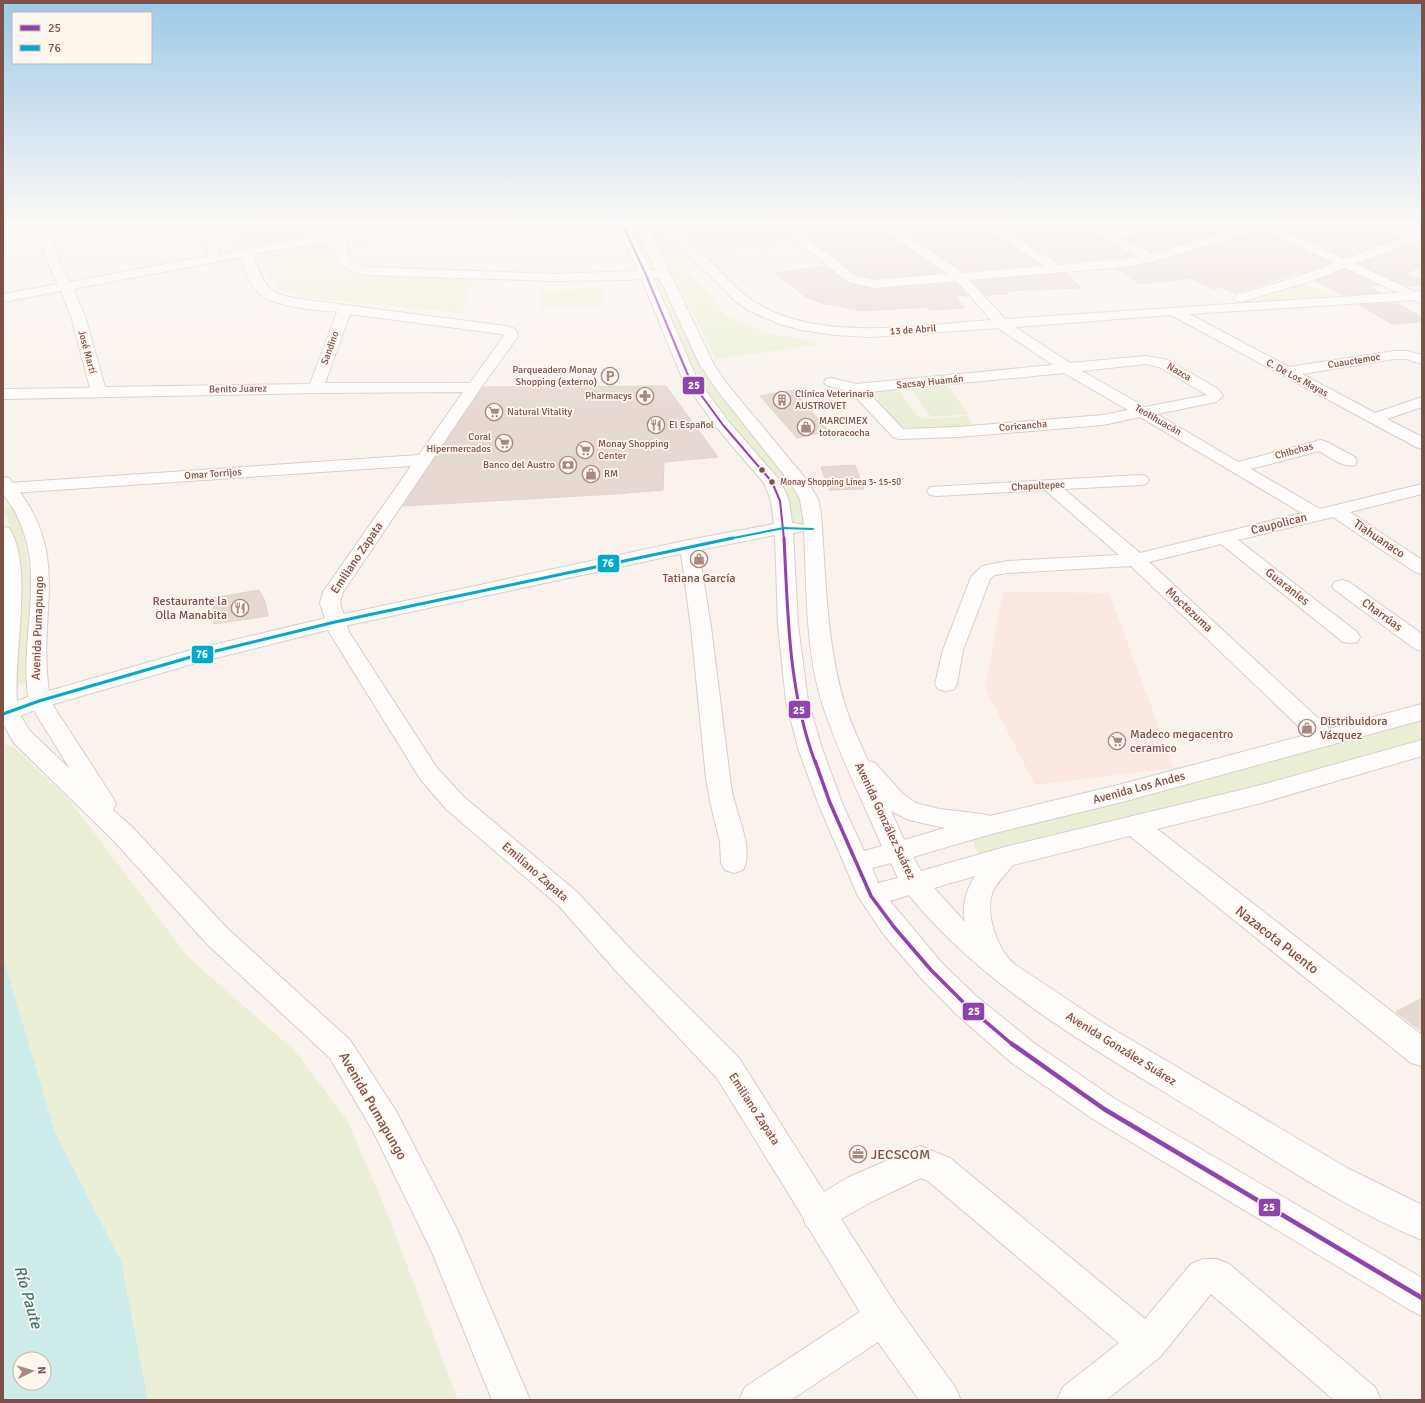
<svg xmlns="http://www.w3.org/2000/svg" width="1425" height="1403" viewBox="0 0 1425 1403" font-family="Signika,sans-serif">
	<style>
		.commercial { fill: #fce8e3 }
		.green { fill: #eaefd6 }
		.water { fill: #cdece9; fill-rule: evenodd }
		.building { fill: #e6d8d3; stroke: #e2d3ce }
		.lines { fill: none; stroke-linecap: round; stroke-linejoin: round }
		.minor-casing { stroke: #d8cdca; stroke-width: 2 }
		.tertiary-casing { stroke: #d8cdca; stroke-width: 2 }
		.secondary-casing { stroke: #daceca; stroke-width: 2 }
		.minor { fill: #fefdfc; fill-rule: evenodd }
		.tertiary { fill: #fefdfc; fill-rule: evenodd }
		.secondary { fill: #fefdfc; fill-rule: evenodd }
		.bus-1-far3-casing { stroke: #fff6f0; stroke-width: 4 }
		.bus-1-far2-casing { stroke: #fff6f0; stroke-width: 6 }
		.bus-1-far1-casing { stroke: #fff6f0; stroke-width: 6 }
		.bus-1-casing { stroke: #fff6f0; stroke-width: 8 }
		.bus-2-far1-casing { stroke: #fff6f0; stroke-width: 4 }
		.bus-2-casing { stroke: #fff6f0; stroke-width: 6 }
		.bus-1-far3 { stroke: #8e44ad; stroke-width: 2 }
		.bus-1-far2 { stroke: #8e44ad; stroke-width: 3 }
		.bus-1-far1 { stroke: #8e44ad; stroke-width: 3.5 }
		.bus-1 { stroke: #8e44ad; stroke-width: 4.5 }
		.bus-2-far1 { stroke: #00a9ce; stroke-width: 2 }
		.bus-2 { stroke: #00a9ce; stroke-width: 3 }
		.bus-dot { fill: #7b5149; stroke: #fff6f0; stroke-width: 1.5 }
		.labels { text-anchor: middle; dominant-baseline: central; stroke-width: 3.5; stroke-linejoin: round; paint-order: stroke }
		.far-bus-label { font-size: 9px; fill: #7b5149; stroke: #fff6f0; text-anchor: start }
		.far-street-label { font-size: 10px; fill: #7b5149; stroke: #fff6f0 }
		.far-poi-label { font-size: 10px; fill: #7b5149; stroke: #fff6f0; text-anchor: start }
		.street-label { font-size: 12px; fill: #7b5149; stroke: #fff6f0 }
		.poi-label { font-size: 12px; fill: #7b5149; stroke: #fff6f0; text-anchor: start }
		.near-street-label { font-size: 14px; fill: #7b5149; stroke: #fff6f0 }
		.near-poi-label { font-size: 14px; fill: #7b5149; stroke: #fff6f0; text-anchor: start }
		.near-water-label { font-size: 16px; font-style: italic; fill: #387977; stroke: #fff6f0 }
		.line-badge { stroke: #fff6f0; stroke-width: 1.5 }
		.badge-label { font-size: 11px; text-anchor: middle; font-weight: bold; fill: #fff }
	</style>
	<rect width="100%" height="100%" fill="#f9f2ed"/>
	<polygon class="commercial" points="1003,592 1109,593 1174,768 1035,785 985,688"/>
	<g class="green">
		<polygon points="235,223 372,223 375,231 237,246"/>
		<polygon points="646,223 652,223 725,315 767,333 812,341 822,344 716,359"/>
		<polygon points="674,223 790,223 797,238 706,252"/>
		<polygon points="638,229 658,272 650,273 631,231"/>
		<polygon points="325,244 323,256 347,272 372,274 474,280 461,313 318,299 279,291 265,272 265,257 284,250"/>
		<polygon points="664,274 707,365 800,483 813,529 784,528 780,501 706,403 646,275"/>
		<polygon points="1307,284 1332,296 1230,304"/>
		<polygon points="602,288 605,305 540,308 542,291"/>
		<polygon points="946,384 968,414 931,417 910,388"/>
		<polygon points="898,389 918,417 927,419 967,416 974,426 908,431 900,426 871,395 873,391"/>
		<polygon points="7,507 12,508 22,529 30,575 31,598 26,683 13,687 21,601 21,578 18,552 4,510"/>
		<path d="M1422 708V748L983 857C976 852 973 845 974 836L995 824 1174 768 1325 738Z"/>
		<polygon points="3,744 15,748 70,801 188,957 294,1050 347,1120 386,1210 458,1400 148,1400 121,1261 55,1132 3,957"/>
	</g>
	<path class="water" d="M3 957 55 1132 121 1261 148 1400H3ZM20 1359H44V1383H20Z"/>
	<g class="building">
		<polygon points="800,223 864,223 868,226 875,225 943,273 874,278 857,275 801,232"/>
		<polygon points="892,223 976,223 1039,265 962,271"/>
		<polygon points="994,223 1079,223 1104,240 1134,256 1059,263"/>
		<polygon points="1097,223 1152,223 1111,231"/>
		<polygon points="1157,223 1251,223 1152,252 1124,239 1159,230 1162,227"/>
		<polygon points="1271,223 1342,223 1342,231 1363,225 1398,237 1345,258"/>
		<polygon points="1262,230 1331,263 1301,274 1299,273 1234,293 1220,287 1214,289 1189,278 1164,282 1162,281 1140,284 1117,269 1155,262"/>
		<polygon points="1414,243 1422,246 1422,267 1405,273 1422,280 1422,286 1405,285 1359,264"/>
		<polygon points="825,266 847,283 874,289 956,283 968,296 955,296 965,308 930,310 927,307 862,311 829,304 828,305 806,297 775,273"/>
		<polygon points="1345,269 1378,285 1367,285 1380,293 1343,295 1315,281"/>
		<polygon points="1066,273 1081,288 1006,291 1008,294 985,295 972,281"/>
		<polygon points="1397,303 1422,318 1422,322 1392,324 1359,305"/>
		<polygon points="666,386 718,457 664,462 663,490 615,494 403,506 483,387"/>
		<polygon points="794,390 828,431 797,438 760,396"/>
		<polygon points="855,465 864,489 829,490 821,467"/>
		<polygon points="259,590 265,601 268,616 214,624 212,598"/>
		<polygon points="1422,998 1422,1031 1396,1012"/>
	</g>
	<g class="lines">
		<defs>
			<g id="minor">
				<path d="M33 223H45L62 268 70 282 208 256 204 223H216L219 254 296 239 384 230 647 225 649 227 647 229 643 230 384 238 347 241C347 260 350 264 368 267L553 274 664 270 668 271 670 274 668 277 627 280 553 281 368 275C346 271 334 268 335 243L296 247 254 254C255 261 257 267 260 273 269 293 278 295 299 299L505 326 515 329 518 336 480 389 343 592 340 603 349 632 437 768 464 797 577 892 636 955 739 1058 824 1192 847 1178 920 1146 950 1158 1145 1319 1191 1264 1203 1259H1217L1229 1264 1375 1387 1381 1400H1334L1211 1294 1160 1357 1106 1400H1057L1063 1387 1119 1343 928 1181 921 1178 871 1202 841 1219 896 1305 955 1387 961 1400H919L878 1342 791 1400H739L745 1387 860 1312 808 1227 806 1226 803 1217 717 1078 616 971 559 906 446 809 421 780 329 632 320 603 323 592 411 466 11 493 3 495V484L9 483 419 455 463 392 316 393 3 399V389L90 388 71 316 61 291 3 302V294L58 284 50 268ZM242 257C244 270 251 287 261 295 276 307 318 310 337 312L310 384 105 387 85 316 73 289ZM350 314 502 334 504 336 470 383H325Z"/>
				<path d="M658 223H671C687 239 704 256 721 272 729 280 736 289 745 295 807 345 917 325 991 320L957 281 874 288 848 282 790 236 786 223H798L800 233 856 276 874 280 947 274 875 223H889L962 273 1044 266 977 223H991L1059 265 1125 259 1139 257 1105 239 1080 223H1094L1111 233 1155 224 1159 225 1161 227 1159 229 1120 238 1152 254 1257 223H1267L1269 225 1267 227 1155 261 1125 267 969 280 1005 319 1414 292 1422 290V298L1414 300 1189 314 1289 367 1394 351H1407L1422 355V364L1406 359H1394L1302 374 1375 413 1422 397V407L1387 419 1422 437V449L1416 447 1171 315 1015 327 1070 363 1146 356 1168 360 1218 389 1223 396 1216 402 1157 414 1238 462 1321 440 1327 442 1355 457 1357 461 1355 465C1342 468 1330 457 1319 451L1251 469 1320 509 1422 484V494L1350 512 1422 560V574L1415 572 1333 517 1238 540 1357 632 1360 637 1357 642 1350 643 1343 642 1221 544 1149 562 1333 732 1336 738 1333 744 1325 746 1317 744 1131 566 1007 573 995 575 990 579 963 650 957 684 954 689 946 691 938 689 935 684 943 650 971 577 982 566 1007 561 1119 555 1045 490 936 496 930 495 927 491 930 487 1140 475 1146 476 1149 480 1146 484 1140 485 1064 489 1140 553 1302 513 1140 417 1103 425 957 437 899 439 893 437 851 392 826 385 824 382 826 379 831 378 856 384 1053 365 998 328 870 337 835 335 802 330 780 324 750 311 735 301ZM1146 364 1159 367 1207 395 1145 407 1082 371ZM1064 373 1128 410 1103 415 957 427 903 429 868 392Z"/>
				<polygon points="1422,230 1422,238 1308,282 1241,302 1236,301 1234,298 1236,295 1300,276"/>
				<path d="M689 540 696 542 698 546 711 627 730 778C731 786 732 795 735 803 740 823 753 851 743 870L734 873 725 870 721 863 720 842 710 801 706 778 691 627 680 546 682 542Z"/>
				<polygon points="1342,580 1349,582 1422,634 1422,651 1415,649 1335,590 1332,586 1335,582"/>
				<polygon points="39,694 47,696 113,798 116,804 113,810 131,826 228,929 350,1040 396,1111 457,1229 530,1400 492,1400 432,1252 374,1133 330,1058 208,945 113,840 14,743 3,724 3,706 7,704 15,707 30,731 70,769 28,701 31,696"/>
				<polygon points="1134,816 1143,818 1422,1035 1422,1066 1411,1063 1125,832 1122,825 1125,818"/>
			</g>
			<polygon id="tertiary" points="1252,223 1267,223 1422,295 1422,304 1254,225"/>
			<path id="secondary" d="M616 223H628L652 275 697 379 729 422 781 482 789 501 792 523 804 525 800 499 792 485 717 390 700 365 634 223H646L714 365 727 384 806 479 818 499 821 514C826 577 826 644 845 705 851 724 860 743 868 761L875 763 903 794 916 803 939 809 982 814 990 816 1122 784 1422 704V720L1122 802 995 833 913 857 921 871 1005 847 1261 785 1422 740V756L1261 803 1013 865C1007 873 999 880 994 889 983 910 997 949 1014 964L1101 1022 1347 1168 1422 1205V1240C1344 1208 1273 1159 1202 1115 1098 1051 987 991 909 895L890 901 941 962 976 996 1034 1043 1115 1099 1422 1278V1316L1410 1310 1093 1119 1012 1063 956 1014 921 978 884 935 858 896 818 803 798 748 786 701 778 625 775 535 689 552 335 628 196 663 47 706 3 722V527L9 528C34 564 13 655 17 701L28 697C22 650 35 606 30 560 28 543 22 525 14 510 11 505 5 498 3 492 2 488 3 481 3 477L9 478 12 482C73 555 37 610 49 691L191 650 335 616 689 540 774 524 771 501 764 483 717 428 683 380 640 275ZM804 531C807 588 805 651 823 706 839 754 862 800 882 846L864 851 842 803 822 748 808 701 798 625 793 533ZM891 811 909 820 945 828 904 840ZM891 863 898 878 878 883 872 868ZM975 876C966 891 962 904 965 922L934 888Z"/>
		</defs>
		<use href="#minor" class="minor-casing"/>
		<use href="#tertiary" class="tertiary-casing"/>
		<use href="#secondary" class="secondary-casing"/>
		<use href="#minor" class="minor"/>
		<use href="#tertiary" class="tertiary"/>
		<use href="#secondary" class="secondary"/>
		<defs>
			<polyline id="bus-1-far3" points="622,223 646,275 690,380 723,425 772,482 780,501 784,539"/>
			<path id="bus-1-far2" d="M784 538C788 614 788 689 815 762"/>
			<polyline id="bus-1-far1" points="815,761 830,803 871,896 894,927 931,970 966,1005 1013,1045"/>
			<polyline id="bus-1" points="1012,1044 1104,1109 1422,1298"/>
			<polyline id="bus-2-far1" points="728,539 784,528 813,529"/>
			<polyline id="bus-2" points="3,714 39,701 191,657 335,622 733,538"/>
		</defs>
		<use href="#bus-1-far3" class="bus-1-far3-casing"/>
		<use href="#bus-1-far2" class="bus-1-far2-casing"/>
		<use href="#bus-1-far1" class="bus-1-far1-casing"/>
		<use href="#bus-1" class="bus-1-casing"/>
		<use href="#bus-2-far1" class="bus-2-far1-casing"/>
		<use href="#bus-2" class="bus-2-casing"/>
		<use href="#bus-1-far3" class="bus-1-far3"/>
		<use href="#bus-1-far2" class="bus-1-far2"/>
		<use href="#bus-1-far1" class="bus-1-far1"/>
		<use href="#bus-1" class="bus-1"/>
		<use href="#bus-2-far1" class="bus-2-far1"/>
		<use href="#bus-2" class="bus-2"/>
	</g>
	<linearGradient id="sky" x2="0" y2="1"><stop stop-color="#9dcae8"/><stop offset="0.53" stop-color="#fcf9f7"/><stop offset="1" stop-color="#fcf9f7" stop-opacity="0"/></linearGradient>
	<rect width="1425" height="419" fill="url(#sky)"/>
	<defs>
		<symbol id="parking-ring" viewBox="-11 -11 22 22"><circle r="9.5" fill="#fff6f0" stroke="#a78982" stroke-width="1.5"/><path d="M-3.5-5.5H1a3.5 3.5 0 0 1 0 7H-1V5.5H-3.5ZM-1-3.4V-.6H.8a1.4 1.4 0 0 0 0-2.8Z" fill="#a78982"/></symbol>
		<symbol id="pharmacy-ring" viewBox="-11 -11 22 22"><circle r="9.5" fill="#fff6f0" stroke="#a78982" stroke-width="1.5"/><path d="M-2-6h4v4h4v4h-4v4h-4v-4h-4v-4h4Z" fill="#a78982"/></symbol>
		<symbol id="building-ring" viewBox="-11 -11 22 22"><circle r="9.5" fill="#fff6f0" stroke="#a78982" stroke-width="1.5"/><path d="M-4-6H4V6H1V3H-1V6H-4ZM-2.5-4.3h1.7v1.8h-1.7ZM.8-4.3h1.7v1.8H.8ZM-2.5-1h1.7V.8h-1.7ZM.8-1h1.7V.8H.8Z" fill="#a78982"/></symbol>
		<symbol id="supermarket-ring" viewBox="-11 -11 22 22"><circle r="9.5" fill="#fff6f0" stroke="#a78982" stroke-width="1.5"/><path d="M-6-5.5h2.5l.6 2H6L4.5 2H-2.5L-4.4-4H-6ZM-1.5 3.2a1.3 1.3 0 1 0 .1 0ZM3 3.2a1.3 1.3 0 1 0 .1 0Z" fill="#a78982"/></symbol>
		<symbol id="restaurant-ring" viewBox="-11 -11 22 22"><circle r="9.5" fill="#fff6f0" stroke="#a78982" stroke-width="1.5"/><path d="M-5-6h1v4h1v-4h1v4h1v-4h1v5L-1.5 .5V6h-2V.5L-5-1ZM5-6V6H3V1.5H1.5Q1.5-4 5-6Z" fill="#a78982"/></symbol>
		<symbol id="shop-ring" viewBox="-11 -11 22 22"><circle r="9.5" fill="#fff6f0" stroke="#a78982" stroke-width="1.5"/><path d="M-5-2.5h2.3a2.7 3.5 0 0 1 5.4 0H5L5.5 6h-11ZM-1.5-2.5h3a1.5 2.3 0 0 0-3 0Z" fill="#a78982"/></symbol>
		<symbol id="bank-ring" viewBox="-11 -11 22 22"><circle r="9.5" fill="#fff6f0" stroke="#a78982" stroke-width="1.5"/><path d="M-6-4H6V4H-6ZM0-2.3a2.3 2.3 0 1 0 0 4.6a2.3 2.3 0 1 0 0-4.6Z" fill="#a78982"/></symbol>
		<symbol id="office-ring" viewBox="-11 -11 22 22"><circle r="9.5" fill="#fff6f0" stroke="#a78982" stroke-width="1.5"/><path d="M-6-3h4V-5.5h4V-3h4V5H-6ZM-1-4.5V-3h2v-1.5ZM-6 0V1H6V0Z" fill="#a78982"/></symbol>
	</defs>
	<g fill-rule="evenodd">
		<use href="#parking-ring" x="600" y="366" width="20" height="20"/>
		<use href="#pharmacy-ring" x="635" y="386" width="20" height="20"/>
		<use href="#building-ring" x="772" y="390" width="20" height="20"/>
		<use href="#supermarket-ring" x="484" y="402" width="20" height="20"/>
		<use href="#restaurant-ring" x="646" y="415" width="20" height="20"/>
		<use href="#shop-ring" x="796" y="417" width="20" height="20"/>
		<use href="#supermarket-ring" x="494" y="433" width="20" height="20"/>
		<use href="#supermarket-ring" x="575" y="440" width="20" height="20"/>
		<use href="#bank-ring" x="558" y="455" width="20" height="20"/>
		<use href="#shop-ring" x="581" y="464" width="20" height="20"/>
		<use href="#shop-ring" x="689" y="549" width="20" height="20"/>
		<use href="#restaurant-ring" x="230" y="598" width="20" height="20"/>
		<use href="#shop-ring" x="1297" y="718" width="20" height="20"/>
		<use href="#supermarket-ring" x="1107" y="731" width="20" height="20"/>
		<use href="#office-ring" x="848" y="1144" width="20" height="20"/>
	</g>
	<g class="bus-dot">
		<circle cx="762" cy="470" r="3.5"/>
		<circle cx="772" cy="482" r="3.5"/>
	</g>
	<g class="labels">
		<g class="far-bus-label">
			<text x="780" y="482">Monay Shopping Línea 3- 15-50</text>
		</g>
		<g class="far-street-label">
			<text transform="translate(913 330) rotate(-4)">13 de Abril</text>
			<text transform="translate(330 348) rotate(-70)">Sandino</text>
			<text transform="translate(87 352) rotate(75)">José Martí</text>
			<text transform="translate(1354 361) rotate(-9)">Cuauctemoc</text>
			<text transform="translate(1179 372) rotate(30)">Nazca</text>
			<text transform="translate(1297 378) rotate(28)">C. De Los Mayas</text>
			<text transform="translate(930 382) rotate(-6)">Sacsay Huamán</text>
			<text transform="translate(238 389) rotate(-1)">Benito Juarez</text>
			<text transform="translate(1158 420) rotate(30)">Teotihuacán</text>
			<text transform="translate(1023 426) rotate(-5)">Coricancha</text>
			<text transform="translate(1294 451) rotate(-15)">Chibchas</text>
			<text transform="translate(213 474) rotate(-4)">Omar Torrijos</text>
			<text transform="translate(1038 486) rotate(-3)">Chapultepec</text>
		</g>
		<g class="far-poi-label">
			<text x="597" y="370" text-anchor="end">Parqueadero Monay<tspan x="597" dy="12">Shopping (externo)</tspan></text>
			<text x="795" y="394">Clínica Veterinaria<tspan x="795" dy="12">AUSTROVET</tspan></text>
			<text x="632" y="396" text-anchor="end">Pharmacys</text>
			<text x="507" y="412">Natural Vitality</text>
			<text x="819" y="421">MARCIMEX<tspan x="819" dy="12">totoracocha</tspan></text>
			<text x="669" y="425">El Español</text>
			<text x="491" y="437" text-anchor="end">Coral<tspan x="491" dy="12">Hipermercados</tspan></text>
			<text x="598" y="444">Monay Shopping<tspan x="598" dy="12">Center</tspan></text>
			<text x="555" y="465" text-anchor="end">Banco del Austro</text>
			<text x="604" y="474">RM</text>
		</g>
		<g class="street-label">
			<text transform="translate(1279 524) rotate(-14)">Caupolican</text>
			<text transform="translate(1379 539) rotate(34)">Tiahuanaco</text>
			<text transform="translate(357 558) rotate(-56)">Emiliano Zapata</text>
			<text transform="translate(1287 587) rotate(38)">Guaraníes</text>
			<text transform="translate(1189 610) rotate(43)">Moctezuma</text>
			<text transform="translate(1382 615) rotate(36)">Charrúas</text>
			<text transform="translate(38 628) rotate(-88)">Avenida Pumapungo</text>
			<text transform="translate(1139 788) rotate(-15)">Avenida Los Andes</text>
			<text transform="translate(885 821) rotate(65)">Avenida González Suárez</text>
			<text transform="translate(535 872) rotate(41)">Emiliano Zapata</text>
			<text transform="translate(1121 1049) rotate(32)">Avenida González Suárez</text>
			<text transform="translate(754 1109) rotate(57)">Emiliano Zapata</text>
		</g>
		<g class="poi-label">
			<text x="699" y="578" text-anchor="middle">Tatiana García</text>
			<text x="227" y="601" text-anchor="end">Restaurante la<tspan x="227" dy="14">Olla Manabita</tspan></text>
			<text x="1320" y="721">Distribuidora<tspan x="1320" dy="14">Vázquez</tspan></text>
			<text x="1130" y="734">Madeco megacentro<tspan x="1130" dy="14">ceramico</tspan></text>
		</g>
		<g class="near-street-label">
			<text transform="translate(1277 940) rotate(38)">Nazacota Puento</text>
			<text transform="translate(373 1106) rotate(60)">Avenida Pumapungo</text>
		</g>
		<g class="near-poi-label">
			<text x="871" y="1154">JECSCOM</text>
		</g>
		<g class="near-water-label">
			<text transform="translate(28 1297) rotate(74)">Río Paute</text>
		</g>
	</g>
	<g class="line-badge">
		<rect x="682" y="376" width="23" height="19" rx="4" fill="#8e44ad"/>
		<rect x="597" y="554" width="23" height="19" rx="4" fill="#00a9ce"/>
		<rect x="191" y="645" width="23" height="19" rx="4" fill="#00a9ce"/>
		<rect x="788" y="700" width="23" height="19" rx="4" fill="#8e44ad"/>
		<rect x="962" y="1002" width="23" height="19" rx="4" fill="#8e44ad"/>
		<rect x="1258" y="1198" width="23" height="19" rx="4" fill="#8e44ad"/>
	</g>
	<g class="badge-label">
		<text x="694" y="389">25</text>
		<text x="608" y="567">76</text>
		<text x="202" y="658">76</text>
		<text x="799" y="714">25</text>
		<text x="974" y="1015">25</text>
		<text x="1269" y="1211">25</text>
	</g>
	<rect width="1425" height="1403" fill="none" stroke="#7b5149" stroke-width="8"/>
	<rect x="12" y="12" width="140" height="52" fill="#fff6f0" stroke="#cab4ad"/>
	<rect x="20" y="25" width="20" height="6" fill="#8e44ad" stroke="#cab4ad"/>
	<text x="48" y="32" font-size="12" fill="#7b5149">25</text>
	<rect x="20" y="45" width="20" height="6" fill="#00a9ce" stroke="#cab4ad"/>
	<text x="48" y="52" font-size="12" fill="#7b5149">76</text>
	<g transform="translate(32 1371) rotate(85)"><circle r="19" fill="#fff6f0" stroke="#cab4ad"/>
	<path d="M0-3L7 15L0 10L-7 15Z" fill="#a78982"/>
	<text y="-6" font-size="11" font-weight="bold" text-anchor="middle" fill="#7b5149">N</text>
	</g>
</svg>
